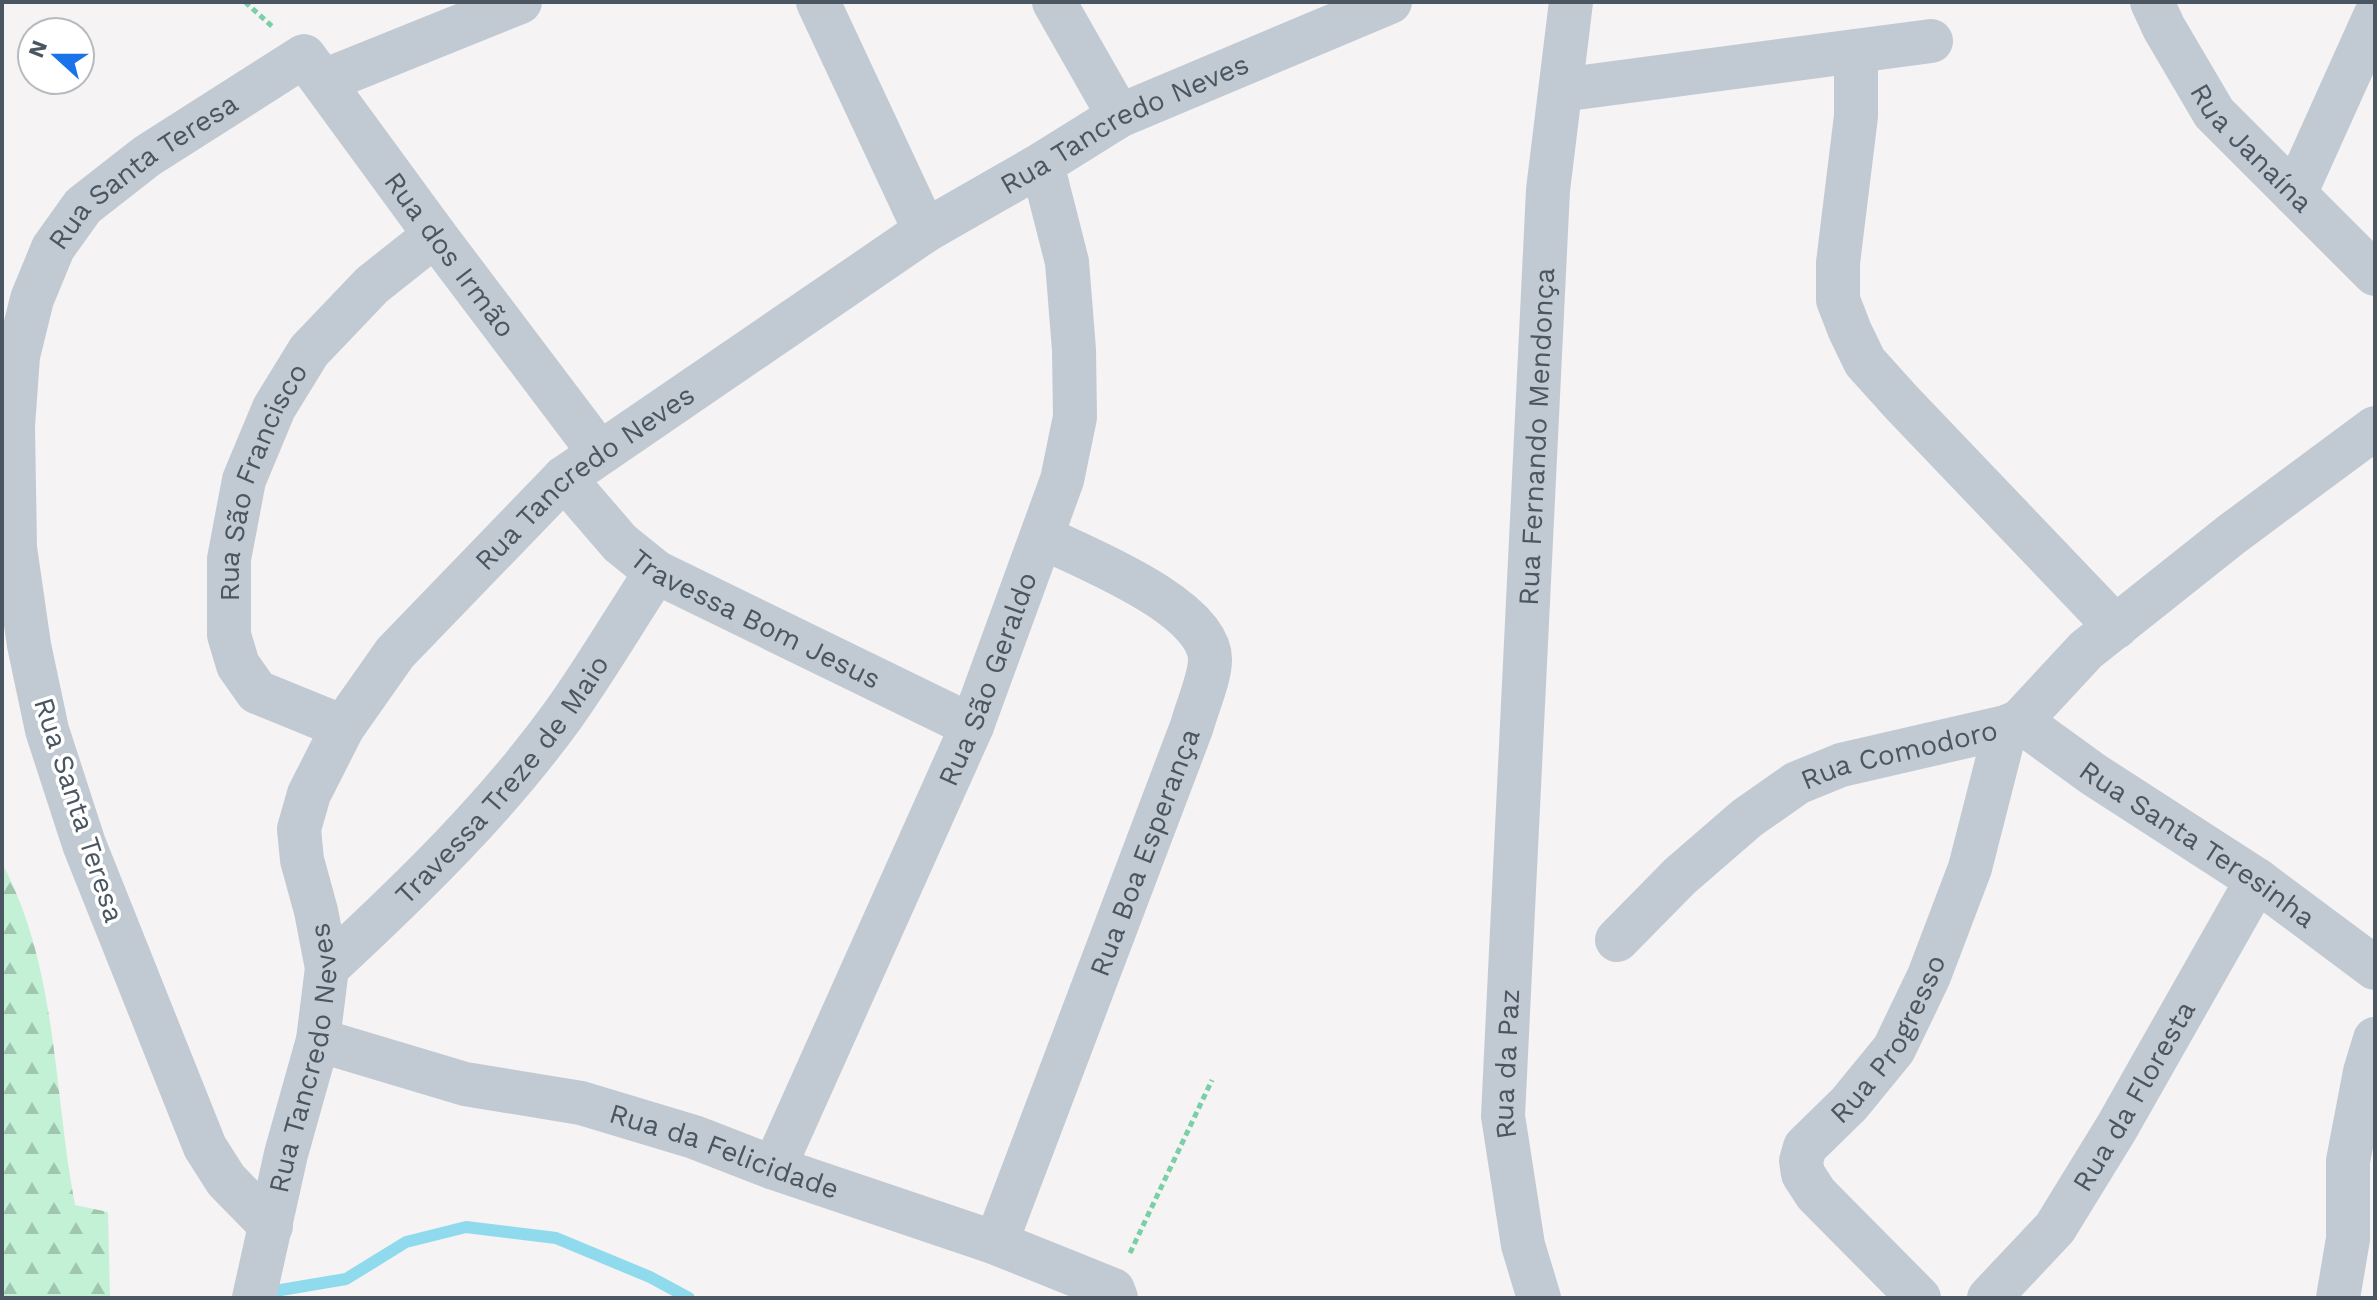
<svg xmlns="http://www.w3.org/2000/svg" width="2377" height="1300" viewBox="0 0 2377 1300" font-family="'Work Sans',sans-serif">
	<style>
		.forest { fill: url(#forest-firs) }
		.lines { fill: none; stroke-linecap: round; stroke-linejoin: round }
		.stream { stroke: #90daee; stroke-width: 12 }
		.path { stroke: #7ad0a6; stroke-width: 5; stroke-dasharray: 6 4; stroke-linecap: butt }
		.minor { stroke: #c1cad2; stroke-width: 44 }
		.labels { text-anchor: middle; dominant-baseline: central; stroke-width: 7; stroke-linejoin: round; paint-order: stroke }
		.street-label { font-size: 28px; fill: #4a5661; stroke: #fff }
	</style>
	<defs>
		<pattern id="forest-firs" width="22" height="20" patternUnits="userSpaceOnUse" patternTransform="scale(2)"><rect width="22" height="20" fill="#c3f1d5"/><path d="M5 1l3.5 6h-7zM16 11l3.5 6h-7z" fill="#a0c6b0"/></pattern>
	</defs>
	<rect width="100%" height="100%" fill="#f5f3f3"/>
	<path class="forest" d="M2 863C58 968 53 1090 75 1205L108 1212 110 1298H2Z"/>
	<g class="lines">
		<polyline class="stream" points="263,1293 346,1279 406,1242 466,1227 556,1238 650,1277 689,1298"/>
		<g class="path">
			<polyline points="245,2 274,28"/>
			<polyline points="1130,1253 1212,1080"/>
		</g>
		<g class="minor">
			<polyline points="818,2 925,231"/>
			<polyline points="1054,2 1119,116"/>
			<path id="s1" d="M2152 2 2164 28 2214 113 2375 274"/>
			<polyline points="1856,51 1856,116 1838,263 1838,300 1850,331 1865,362 1902,403 2116,627"/>
			<polyline points="324,81 520,2"/>
			<polyline points="1561,90 1931,41"/>
			<polyline points="2295,194 2375,16"/>
			<path id="s2" d="M564 478 620 543 656 572 972 726"/>
			<path id="s3" d="M2020 721 2093 774 2257 880 2375 968"/>
			<path id="s4" d="M343 727 257 692 238 665 229 635V559L244 480 274 408 309 351 372 285 435 235"/>
			<path id="s5" d="M1617 940 1680 876 1747 818 1797 783 1841 765 2006 727 2020 721 2086 650 2232 534 2375 428"/>
			<path id="s6" d="M327 968C412 889 495 809 563 715 596 669 625 619 656 572"/>
			<path id="s7" d="M318 1040 465 1084 581 1103 694 1137 774 1168 996 1243 1113 1290 1116 1298"/>
			<path id="s8" d="M774 1168 972 726 1062 480 1075 417 1074 350 1067 262 1042 164"/>
			<path id="s9" d="M271 1226 226 1180 205 1147 84 844 47 730 29 645 15 548 13 426 18 356 32 299 53 248 83 206 147 156 304 56 435 235 599 452"/>
			<path id="s10" d="M996 1243 1192 726C1197 707 1210 678 1210 660 1211 607 1083 557 1042 537"/>
			<path id="s11" d="M254 1298 286 1154 318 1040 327 968 316 911 302 860 299 829 309 794 343 727 395 653 564 478 925 231 1042 164 1119 116 1390 2"/>
			<path id="s12" d="M1539 1298 1523 1245 1503 1116 1548 190 1571 2"/>
			<path id="s13" d="M1919 1298 1816 1194 1803 1174 1801 1161 1805 1147 1849 1104 1894 1049 1929 976 1970 868 2006 727"/>
			<path id="s14" d="M1989 1298 2055 1228 2117 1127 2257 880"/>
			<polyline points="2338,1298 2348,1239 2348,1161 2365,1072 2375,1039"/>
		</g>
	</g>
	<g class="labels">
		<g class="street-label">
			<text stroke="none"><textPath href="#s11" startOffset="1590">Rua Tancredo Neves</textPath></text>
			<text stroke="none"><textPath href="#s1" startOffset="178">Rua Janaína</textPath></text>
			<text stroke="none"><textPath href="#s9" startOffset="1160">Rua Santa Teresa</textPath></text>
			<text stroke="none"><textPath href="#s9" startOffset="1606">Rua dos Irmão</textPath></text>
			<text stroke="none"><textPath href="#s12" startOffset="866">Rua Fernando Mendonça</textPath></text>
			<text stroke="none"><textPath href="#s11" startOffset="942">Rua Tancredo Neves</textPath></text>
			<text stroke="none"><textPath href="#s4" startOffset="316">Rua São Francisco</textPath></text>
			<text stroke="none"><textPath href="#s2" startOffset="242">Travessa Bom Jesus</textPath></text>
			<text stroke="none"><textPath href="#s8" startOffset="534">Rua São Geraldo</textPath></text>
			<text stroke="none"><textPath href="#s5" startOffset="346">Rua Comodoro</textPath></text>
			<text stroke="none"><textPath href="#s6" startOffset="258">Travessa Treze de Maio</textPath></text>
			<text transform="translate(79 810) rotate(72)">Rua Santa Teresa</text>
			<text stroke="none"><textPath href="#s3" startOffset="216">Rua Santa Teresinha</textPath></text>
			<text stroke="none"><textPath href="#s10" startOffset="418">Rua Boa Esperança</textPath></text>
			<text stroke="none"><textPath href="#s13" startOffset="336">Rua Progresso</textPath></text>
			<text stroke="none"><textPath href="#s11" startOffset="246">Rua Tancredo Neves</textPath></text>
			<text stroke="none"><textPath href="#s12" startOffset="238">Rua da Paz</textPath></text>
			<text stroke="none"><textPath href="#s14" startOffset="250">Rua da Floresta</textPath></text>
			<text stroke="none"><textPath href="#s7" startOffset="422">Rua da Felicidade</textPath></text>
		</g>
	</g>
	<rect width="2377" height="1300" fill="none" stroke="#4a5661" stroke-width="8"/>
	<g transform="translate(56 56) rotate(291)"><circle r="38" fill="#ffffff" stroke="#b7bbc0" stroke-width="2"/>
	<path d="M0-6L14 30L0 20L-14 30Z" fill="#1a73e8"/>
	<text y="-12" font-size="22" font-weight="bold" text-anchor="middle" fill="#4a5661">N</text>
	</g>
</svg>
